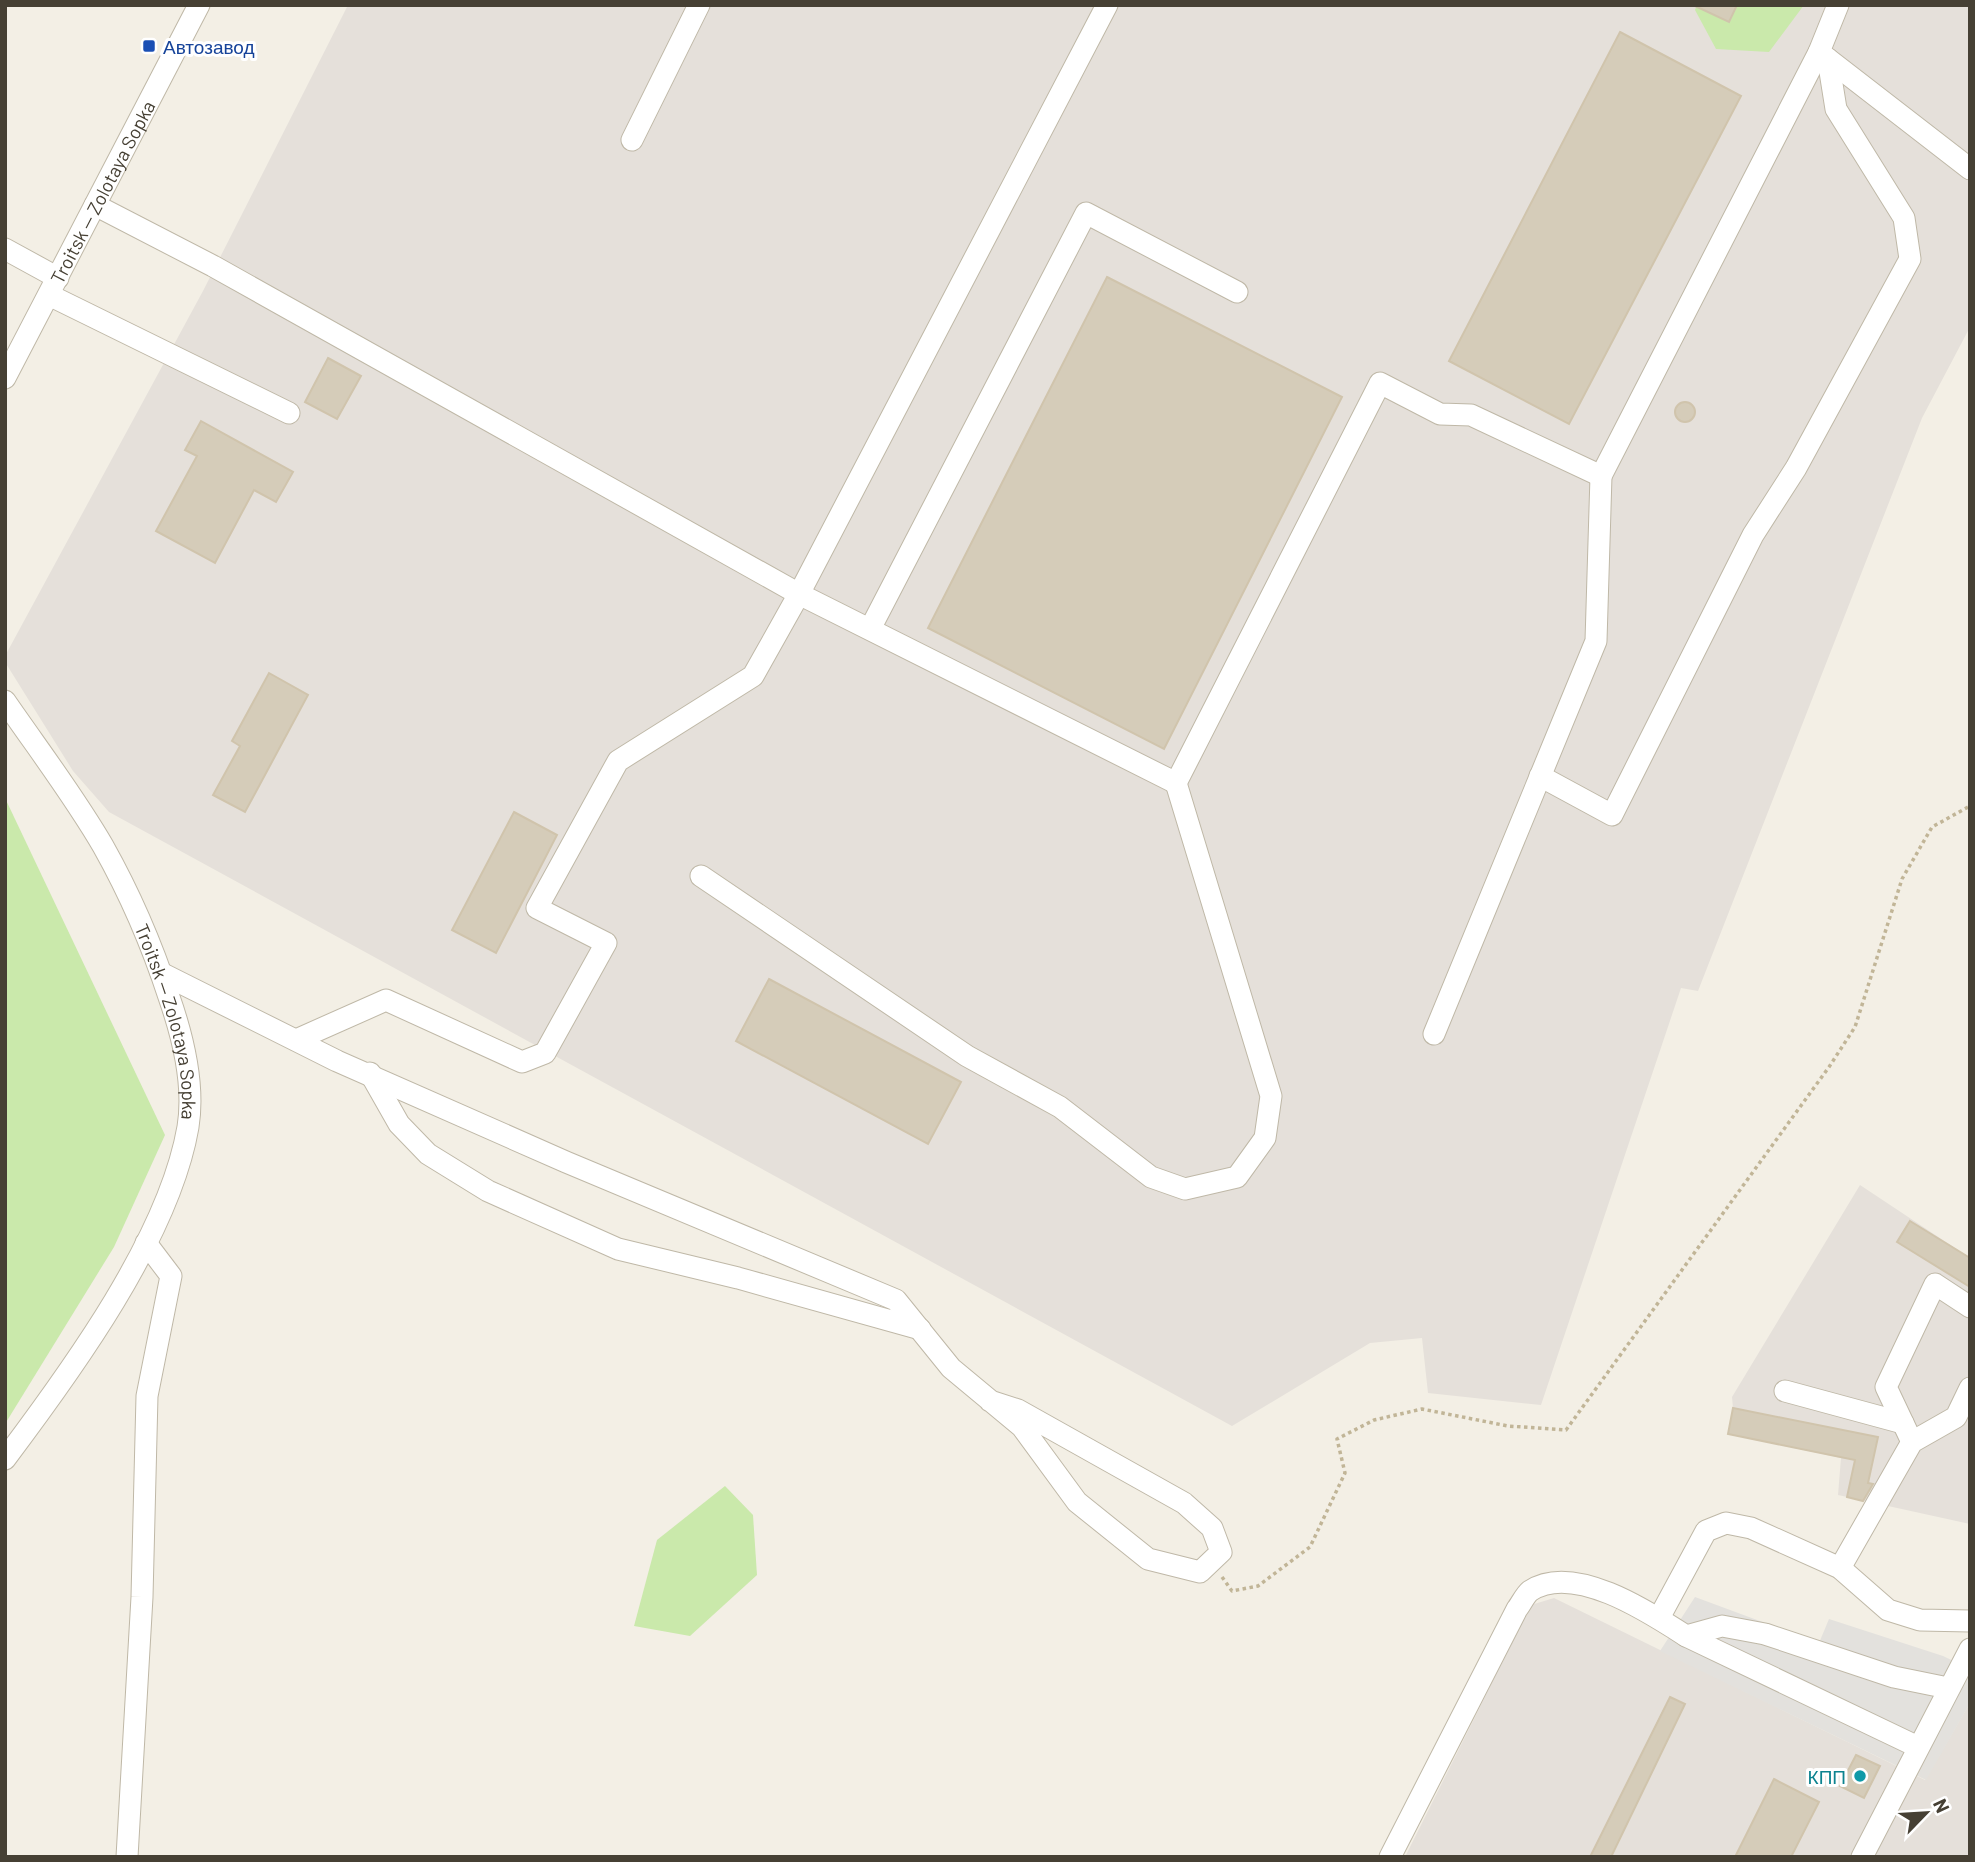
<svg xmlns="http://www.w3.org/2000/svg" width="1975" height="1862" viewBox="0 0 1975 1862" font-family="Barlow,sans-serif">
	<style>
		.industrial { fill: #e5e0da }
		.green { fill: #cae9ab }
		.parking { fill: #e3e1dd }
		.building { fill: #d5ccb9; stroke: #d0c4ac; stroke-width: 2 }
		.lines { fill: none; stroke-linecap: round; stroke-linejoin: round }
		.minor-casing { stroke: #bfb8a7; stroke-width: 23 }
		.path { stroke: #c1b597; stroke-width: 3.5; stroke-dasharray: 3.5 3.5; stroke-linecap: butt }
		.minor { stroke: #fff; stroke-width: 21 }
		.transit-dot { fill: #1a4fb4; stroke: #fff; stroke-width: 2.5 }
		.culture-dot { fill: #0f9aa8; stroke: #fff; stroke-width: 2.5 }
		.labels { text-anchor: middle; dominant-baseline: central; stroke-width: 6; stroke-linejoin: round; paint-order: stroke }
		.transit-label { font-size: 19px; fill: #164399; stroke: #fff; text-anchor: start }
		.street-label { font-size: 19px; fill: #464034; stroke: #fff }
		.culture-label { font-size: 19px; fill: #0d838f; stroke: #fff; text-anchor: end }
	</style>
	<rect width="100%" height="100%" fill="#f3efe5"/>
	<g class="industrial">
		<polygon points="348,5 1970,5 1970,327 1922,418 1698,991 1681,988 1541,1405 1428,1393 1422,1338 1370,1343 1232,1426 109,812 73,771 5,662 5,656 203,291"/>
		<polygon points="1860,1185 1970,1258 1970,1524 1838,1495 1841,1458 1728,1434 1733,1408 1732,1397"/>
		<polygon points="1554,1598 1925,1780 1970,1703 1970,1857 1405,1857 1531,1605"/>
	</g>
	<g class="green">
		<polygon points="1697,5 1804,5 1769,52 1716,49 1695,10"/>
		<polygon points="5,798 165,1135 114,1247 5,1424"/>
		<polygon points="725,1486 753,1515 757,1575 690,1636 634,1626 657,1540"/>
	</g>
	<polygon class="parking" points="1695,1597 1819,1643 1829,1619 1943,1656 1970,1669 1970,1703 1926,1780 1660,1651"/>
	<g class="building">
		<polygon points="1693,5 1737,5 1729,22"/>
		<polygon points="1620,32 1741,96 1569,424 1449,361"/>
		<polygon points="1107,277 1342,397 1164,749 928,628"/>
		<polygon points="328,358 361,376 337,419 305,402"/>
		<circle cx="1685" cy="412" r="10"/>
		<polygon points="201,421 293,472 276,502 254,490 215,563 156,531 197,456 185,450"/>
		<polygon points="269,673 308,695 245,812 213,795 240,746 232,741"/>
		<polygon points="514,812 557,835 496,953 452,930"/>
		<polygon points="769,979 961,1082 928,1144 736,1041"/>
		<polygon points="1910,1221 1970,1258 1970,1287 1897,1242"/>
		<polygon points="1733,1408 1878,1437 1868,1483 1873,1484 1863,1501 1847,1497 1855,1460 1728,1434"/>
		<polygon points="1670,1697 1685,1704 1611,1857 1590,1857"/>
		<polygon points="1856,1755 1880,1766 1864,1798 1840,1786"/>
		<polygon points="1774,1779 1819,1802 1791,1857 1735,1857"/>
	</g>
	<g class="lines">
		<defs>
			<g id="minor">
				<polyline points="1819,52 1838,5"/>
				<polyline points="632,140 699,5"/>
				<polyline points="95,205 213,266 799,594 1176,783 1380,383 1440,414 1471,415 1601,476 1819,52 1970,169"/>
				<polyline points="5,249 58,278"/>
				<polyline points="49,295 289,413"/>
				<path id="s1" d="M5 378 199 5"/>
				<polyline points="870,629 1086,213 1237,292"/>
				<path id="s2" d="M5 701C38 749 74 796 103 846 130 894 152 945 169 997 183 1037 195 1084 188 1127 169 1237 72 1370 5 1459"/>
				<polyline points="1540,776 1612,815 1753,535 1796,468 1910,259 1904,218 1836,109 1828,59"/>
				<polyline points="701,876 967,1056 1060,1107 1151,1177 1185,1189 1237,1177 1265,1138 1271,1096 1176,783"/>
				<polyline points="161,973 337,1061 566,1162 896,1300 951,1368 1022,1427 1077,1502 1148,1559 1200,1572 1221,1552 1212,1528 1184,1503 1018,1410 990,1401"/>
				<polyline points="1434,1034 1596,641 1601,476"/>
				<polyline points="296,1040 386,1000 522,1062 545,1053 606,943 537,908 618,761 753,676 799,594 1107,5"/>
				<polyline points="370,1073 399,1124 428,1154 488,1191 618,1249 738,1278 920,1329"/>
				<polyline points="1785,1391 1903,1423"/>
				<polyline points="1912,1442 1886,1387 1935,1284 1970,1307"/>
				<polyline points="1840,1568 1912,1442 1956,1417 1970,1388"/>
				<polyline points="1659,1618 1706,1531 1726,1523 1751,1528 1840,1568 1888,1610 1920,1620 1970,1621"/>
				<polyline points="1686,1636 1918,1747"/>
				<polyline points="127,1857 142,1597 147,1396 171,1276 146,1243"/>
				<path d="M1390 1857 1517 1609C1521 1604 1525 1595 1530 1591 1573 1562 1649 1612 1686 1636L1722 1626 1765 1634 1894 1677 1948 1688"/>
				<polyline points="1862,1857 1970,1649"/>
			</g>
		</defs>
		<use href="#minor" class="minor-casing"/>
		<polyline class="path" points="1222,1577 1232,1591 1258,1586 1310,1547 1345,1473 1337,1439 1374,1420 1422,1409 1508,1426 1566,1430 1829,1067 1855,1027 1902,879 1932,827 1970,806"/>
		<use href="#minor" class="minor"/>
	</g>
	<rect class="transit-dot" x="142" y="39" width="14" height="14" rx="3.5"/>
	<circle class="culture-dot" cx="1860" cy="1776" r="7"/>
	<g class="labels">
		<g class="transit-label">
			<text x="163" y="46">Автозавод</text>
		</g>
		<g class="street-label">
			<text stroke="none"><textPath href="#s1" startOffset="210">Troitsk — Zolotaya Sopka</textPath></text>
			<text stroke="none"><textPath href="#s2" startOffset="364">Troitsk — Zolotaya Sopka</textPath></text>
		</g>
		<g class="culture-label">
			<text x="1846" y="1776">КПП</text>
		</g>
	</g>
	<rect width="1975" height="1862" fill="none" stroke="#464034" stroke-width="14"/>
	<g transform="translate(1926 1813) rotate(65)" stroke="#ffffff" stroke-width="5" paint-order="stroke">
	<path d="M0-5L12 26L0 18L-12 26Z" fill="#464034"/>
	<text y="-10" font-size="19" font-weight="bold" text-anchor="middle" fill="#464034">N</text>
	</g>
</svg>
